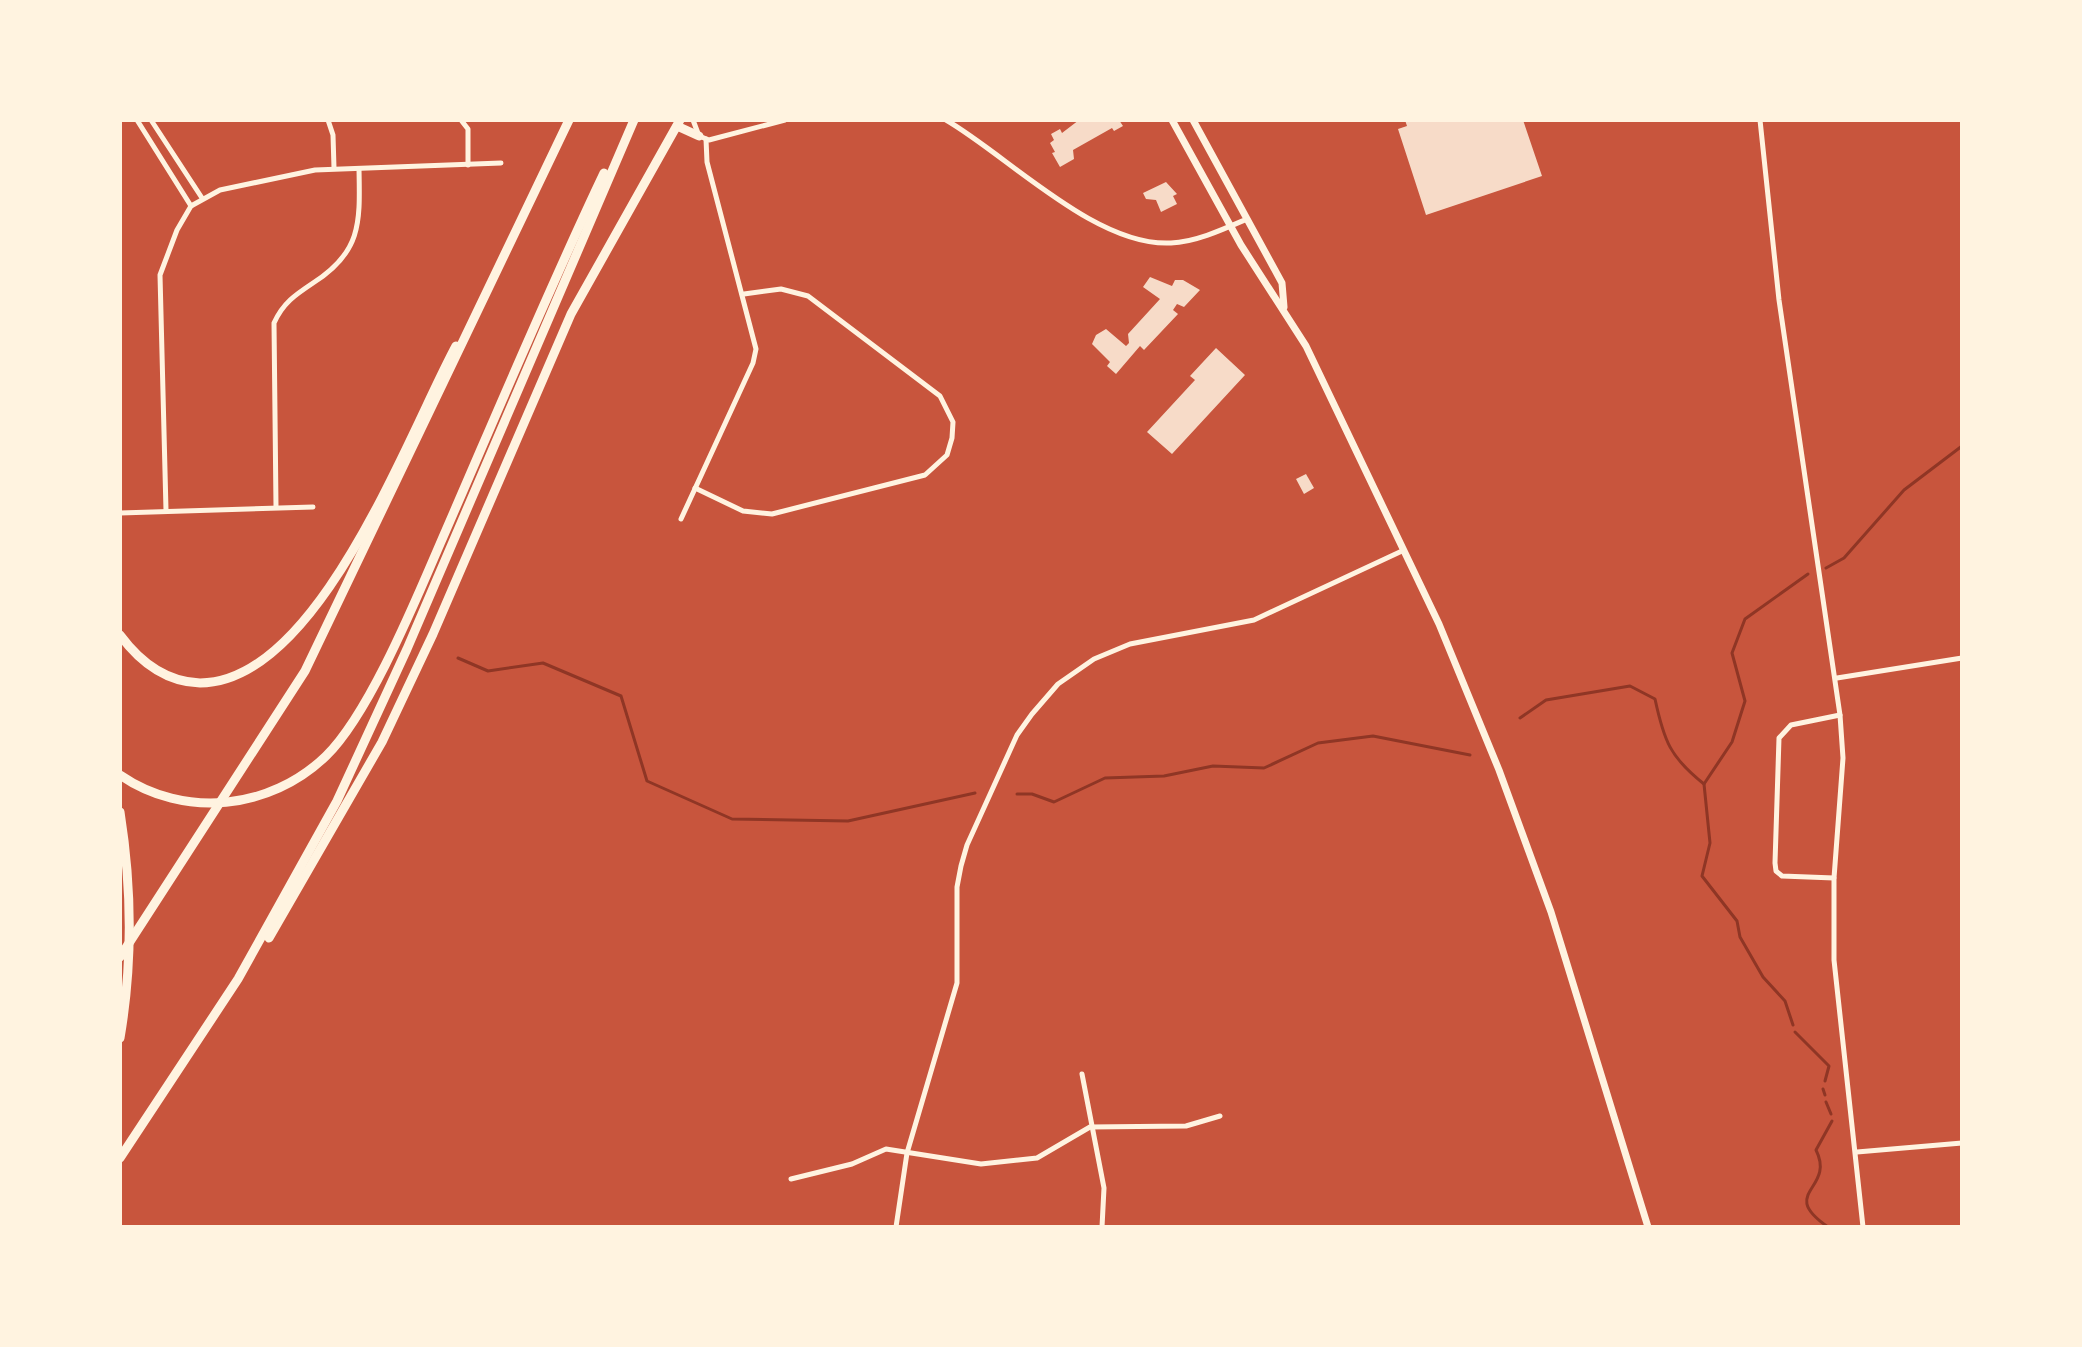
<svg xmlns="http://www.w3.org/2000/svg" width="2082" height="1347" viewBox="0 0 2082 1347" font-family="'Space Grotesk',sans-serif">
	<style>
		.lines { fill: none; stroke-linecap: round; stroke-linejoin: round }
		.stream { stroke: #8f3625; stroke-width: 3 }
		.building { fill: #f7dbc8 }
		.minor { stroke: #fff3e0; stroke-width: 5 }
		.secondary { stroke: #fff3e0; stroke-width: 7 }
		.motorway { stroke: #fff3e0; stroke-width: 9 }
	</style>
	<rect width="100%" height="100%" fill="#c8553d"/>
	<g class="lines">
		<g class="stream">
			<polyline points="1826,568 1844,558 1904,490 1962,446"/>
			<polyline points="458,658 488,671 543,663 621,696 647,781 732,819 848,821 975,793"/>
			<path d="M1520 718 1546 700 1630 686 1655 699C1664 741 1670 757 1704 784"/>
			<polyline points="1017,794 1032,794 1054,802 1105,778 1164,776 1213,766 1264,768 1318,743 1373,736 1470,755"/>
			<polyline points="1793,1025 1785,1001 1763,977 1740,937 1737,921 1702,876 1710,843 1704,784 1732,742 1745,701 1732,653 1745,619 1808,574"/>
			<polyline points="1795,1032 1829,1066 1825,1081"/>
			<polyline points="1823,1089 1825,1095"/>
			<polyline points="1826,1102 1831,1114"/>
			<path d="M1828 1227C1777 1192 1836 1190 1816 1150L1832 1121"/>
		</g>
	</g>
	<g class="building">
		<polygon points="1079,120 1119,120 1123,126 1114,131 1112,128 1073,150 1074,159 1060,167 1052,153 1055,152 1050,143 1054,140 1051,134 1060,129 1062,133"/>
		<polygon points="1405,120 1523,120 1542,176 1426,215 1398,129 1407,126"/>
		<polygon points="1166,182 1177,194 1173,196 1177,204 1161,212 1156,200 1146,199 1143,193"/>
		<polygon points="1150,277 1172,286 1175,280 1183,280 1200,290 1184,307 1177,304 1173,310 1178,314 1144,350 1140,346 1116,374 1107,366 1110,362 1092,344 1096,335 1106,329 1126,346 1129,343 1128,334 1160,299 1143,287"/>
		<polygon points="1216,348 1245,375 1172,454 1147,432 1195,380 1190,376"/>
		<polygon points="1306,474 1314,488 1304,494 1296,479"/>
	</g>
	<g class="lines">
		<g class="minor">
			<polyline points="137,120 191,206"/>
			<polyline points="151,120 202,198"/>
			<polyline points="328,120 333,135 334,168"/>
			<polyline points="461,120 468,129 468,165"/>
			<polyline points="693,120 699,136 709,140 785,120"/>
			<path d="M946 120C1008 156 1096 247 1171 243 1196 242 1224 229 1247 219"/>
			<polyline points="1760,120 1779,300 1840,715 1843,758 1834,878 1834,960 1863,1227"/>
			<polyline points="695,488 743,511 772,514 925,475 947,455 952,438 953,422 940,396 808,296 781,289 744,294"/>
			<path d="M276 507 274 323C283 303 295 295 313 283 362 252 360 222 359 169"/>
			<polyline points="166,510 160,275 177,230 191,206 220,190 315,170 501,163"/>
			<polyline points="120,513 313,507"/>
			<polyline points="681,519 753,363 756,349 707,162 706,139"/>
			<polyline points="1837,678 1962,658"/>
			<polyline points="1834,878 1782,876 1776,871 1775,863 1779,738 1791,725 1840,715"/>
			<polyline points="1082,1074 1104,1188 1102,1227"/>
			<polyline points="1857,1152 1962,1143"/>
			<polyline points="791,1179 852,1164 886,1149 981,1164 1037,1158 1090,1127 1186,1126 1220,1116"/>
			<polyline points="896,1227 907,1153 957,983 957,887 961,866 967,845 1017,735 1032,714 1058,684 1094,659 1130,644 1254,620 1402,551"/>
		</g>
		<g class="secondary">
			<polyline points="1172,120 1241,245 1306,346 1439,624 1499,770 1551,912 1648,1227"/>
			<polyline points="1193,120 1282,283 1284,307"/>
		</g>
		<g class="motorway">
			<polyline points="677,126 699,136"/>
			<path d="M120 635C140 662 165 682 200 683 318 683 408 435 456 346"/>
			<path d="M120 775C184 819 270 810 326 756 369 714 415 602 440 544 494 420 546 295 604 173"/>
			<path d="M120 812C132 888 133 962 120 1038"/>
			<polyline points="269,938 382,742 433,634 571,314 680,120"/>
			<polyline points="120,957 305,671 569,120"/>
			<polyline points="120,1158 238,979 337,801 407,649 634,120"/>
		</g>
	</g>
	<rect width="2082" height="1347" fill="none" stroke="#fff3e0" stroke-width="244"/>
</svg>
